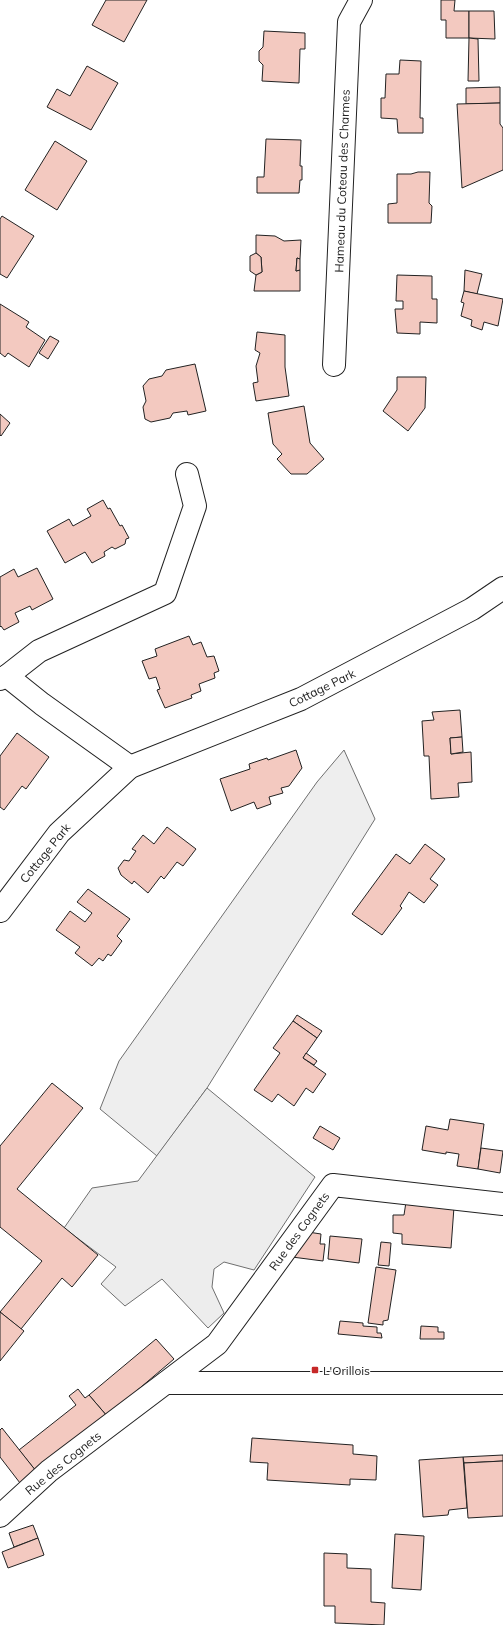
<svg xmlns="http://www.w3.org/2000/svg" width="503" height="1625" viewBox="0 0 503 1625" font-family="Mulish,sans-serif">
	<style>
		.green { fill: #eee; stroke: #6f6f6f }
		.parking { fill: #ededed; stroke: #6f6f6f }
		.building { fill: #f3c9c0; stroke: #222 }
		.lines { fill: none; stroke-linecap: round; stroke-linejoin: round }
		.minor-casing { stroke: #222; stroke-width: 24 }
		.minor { stroke: #fff; stroke-width: 22 }
		.poi-dot { fill: #c62828; stroke: #fff; stroke-width: 1.5 }
		.labels { text-anchor: middle; dominant-baseline: central; stroke-width: 3; stroke-linejoin: round; paint-order: stroke }
		.street-label { font-size: 12px; fill: #222; stroke: #fff }
		.poi-label { font-size: 12px; fill: #222; stroke: #fff; text-anchor: start }
	</style>
	<rect width="100%" height="100%" fill="#fff"/>
	<polygon class="green" points="344,750 375,819 207,1088 157,1156 100,1109 119,1061 317,782"/>
	<polygon class="parking" points="207,1088 315,1177 254,1270 224,1262 214,1269 212,1287 224,1313 208,1328 162,1279 125,1306 101,1284 116,1267 64,1228 92,1188 138,1181"/>
	<g class="building">
		<polygon points="106,0 147,0 124,42 92,25"/>
		<polygon points="441,0 455,0 454,11 469,11 469,38 446,38 446,20 441,20"/>
		<polygon points="469,11 494,11 495,39 469,38"/>
		<polygon points="264,31 305,33 305,49 300,49 299,83 262,81 263,65 259,61 259,51 263,47"/>
		<polygon points="469,38 478,39 479,81 468,81"/>
		<polygon points="400,60 421,61 420,118 423,118 423,133 398,133 397,119 381,118 381,98 385,98 386,74 399,74"/>
		<polygon points="87,66 118,83 91,130 47,107 57,89 70,96"/>
		<polygon points="500,87 500,103 466,104 466,88"/>
		<polygon points="500,103 500,124 503,128 503,170 462,188 457,104"/>
		<polygon points="266,139 301,140 300,166 302,166 302,180 300,180 299,193 257,193 257,177 264,177"/>
		<polygon points="55,141 87,161 57,210 25,190"/>
		<polygon points="418,172 430,172 429,203 432,206 431,223 388,223 388,204 397,203 397,174 411,174"/>
		<polygon points="2,216 34,236 7,278 0,274 0,219"/>
		<polygon points="256,235 275,236 284,241 301,240 300,259 297,258 296,271 300,270 300,291 254,291 256,275 262,272 261,257 256,253"/>
		<polygon points="256,253 261,257 262,272 256,275 250,271 250,256"/>
		<polygon points="297,258 300,259 300,270 296,271"/>
		<polygon points="465,270 482,274 477,294 464,291"/>
		<polygon points="397,275 432,276 432,299 437,299 437,323 420,322 420,334 397,333 395,309 403,309 403,301 396,301"/>
		<polygon points="464,291 503,299 498,326 484,322 482,330 471,326 472,320 461,316 464,303 461,302"/>
		<polygon points="0,304 29,322 26,327 45,340 29,367 8,353 5,357 0,353"/>
		<polygon points="257,332 285,335 285,367 289,396 256,401 253,383 258,382 256,366 260,353 255,350"/>
		<polygon points="50,336 59,341 48,359 39,353"/>
		<polygon points="195,364 206,411 188,415 187,411 173,413 170,418 151,422 145,419 143,407 146,401 143,386 149,379 162,376 166,370"/>
		<polygon points="397,377 426,377 425,408 408,431 383,411 397,390"/>
		<polygon points="304,406 310,443 324,459 307,474 291,474 277,459 282,454 273,444 268,413"/>
		<polygon points="0,414 10,423 1,436 0,435"/>
		<polygon points="103,500 108,509 110,508 120,526 122,525 129,538 126,539 125,544 115,549 112,547 104,552 105,556 92,563 85,552 65,563 47,531 69,519 73,526 91,516 87,509"/>
		<polygon points="37,568 53,599 32,610 30,606 15,613 19,622 4,630 1,626 0,627 0,577 14,569 18,577"/>
		<polygon points="189,636 193,645 201,642 207,657 214,656 219,671 214,673 215,678 199,684 201,691 191,695 192,698 165,708 157,690 160,689 156,677 149,679 142,661 157,656 155,649"/>
		<polygon points="460,710 462,737 450,738 451,754 471,752 472,782 458,783 459,797 431,799 429,756 424,756 422,721 434,720 432,712"/>
		<polygon points="17,733 49,757 26,789 22,786 4,810 0,807 0,756"/>
		<polygon points="462,737 463,752 451,754 450,738"/>
		<polygon points="296,750 302,768 289,786 281,788 283,793 269,797 271,804 257,809 254,802 231,811 220,779 250,769 249,764 267,758 268,760"/>
		<polygon points="167,827 196,849 183,866 177,862 164,879 161,876 148,893 134,881 132,884 121,875 118,868 124,860 129,861 136,851 132,849 143,835 154,844"/>
		<polygon points="425,844 445,859 430,879 438,885 424,903 409,892 400,906 402,908 382,935 352,914 396,854 410,864"/>
		<polygon points="88,889 130,919 117,936 122,941 111,956 108,954 103,961 99,958 92,966 75,953 80,947 56,930 70,911 85,922 92,913 77,902"/>
		<polygon points="297,1015 322,1031 317,1038 293,1021"/>
		<polygon points="293,1021 317,1038 303,1058 326,1074 313,1093 306,1088 294,1106 278,1094 272,1102 254,1090 280,1053 273,1048"/>
		<polygon points="306,1053 317,1061 314,1065 303,1058"/>
		<polygon points="52,1083 83,1108 17,1189 98,1255 72,1287 62,1278 21,1329 0,1312 42,1261 0,1227 0,1146"/>
		<polygon points="450,1119 484,1124 478,1169 457,1166 459,1154 446,1152 446,1154 422,1150 426,1126 448,1130"/>
		<polygon points="320,1126 340,1138 333,1150 313,1138"/>
		<polygon points="481,1148 503,1151 500,1173 478,1169"/>
		<polygon points="406,1202 454,1207 451,1248 402,1244 402,1234 393,1233 393,1215 404,1215"/>
		<polygon points="308,1232 321,1234 320,1244 325,1244 323,1261 292,1257"/>
		<polygon points="330,1236 362,1239 359,1263 328,1259"/>
		<polygon points="381,1242 391,1243 389,1266 378,1265"/>
		<polygon points="376,1267 396,1270 388,1320 383,1321 383,1325 368,1323"/>
		<polygon points="0,1312 24,1331 0,1361"/>
		<polygon points="340,1321 363,1323 363,1326 377,1327 377,1333 381,1333 382,1338 338,1334"/>
		<polygon points="421,1326 438,1327 438,1332 444,1332 444,1339 420,1339"/>
		<polygon points="156,1339 174,1359 107,1416 89,1395"/>
		<polygon points="78,1389 85,1398 89,1395 107,1416 36,1471 19,1450 76,1405 69,1396"/>
		<polygon points="2,1428 36,1471 20,1483 0,1457 0,1430"/>
		<polygon points="252,1438 353,1445 353,1454 377,1456 376,1480 350,1479 350,1485 267,1480 268,1463 250,1462"/>
		<polygon points="503,1455 503,1461 464,1463 463,1457"/>
		<polygon points="463,1457 467,1508 449,1510 448,1515 423,1517 419,1460"/>
		<polygon points="503,1461 503,1516 468,1518 464,1463"/>
		<polygon points="33,1525 38,1538 14,1547 9,1533"/>
		<polygon points="395,1534 424,1536 421,1590 392,1588"/>
		<polygon points="38,1538 44,1555 8,1568 2,1552"/>
		<polygon points="324,1553 347,1554 347,1568 371,1569 371,1602 385,1603 384,1625 335,1623 335,1606 324,1606"/>
	</g>
	<g class="lines">
		<defs>
			<g id="minor">
				<polyline points="334,365 349,22 361,0"/>
				<polyline points="7,676 42,704 130,767"/>
				<polyline points="0,679 7,676 39,651 165,593 195,506 187,474"/>
				<polyline points="0,911 59,833 130,767 301,699 472,609 503,588"/>
				<polyline points="166,1383 503,1383"/>
				<polyline points="0,1516 49,1471 217,1344 333,1185 503,1204"/>
			</g>
		</defs>
		<use href="#minor" class="minor-casing"/>
		<use href="#minor" class="minor"/>
	</g>
	<rect class="poi-dot" x="311" y="1366" width="8" height="8" rx="2"/>
	<g class="labels">
		<g class="street-label">
			<text transform="translate(342 181) rotate(-88)">Hameau du Coteau des Charmes</text>
			<text transform="translate(322 688) rotate(-26)">Cottage Park</text>
			<text transform="translate(45 853) rotate(-51)">Cottage Park</text>
			<text transform="translate(299 1231) rotate(-54)">Rue des Cognets</text>
			<text transform="translate(63 1463) rotate(-39)">Rue des Cognets</text>
		</g>
		<g class="poi-label">
			<text x="323" y="1370">L'Orillois</text>
		</g>
	</g>
</svg>
